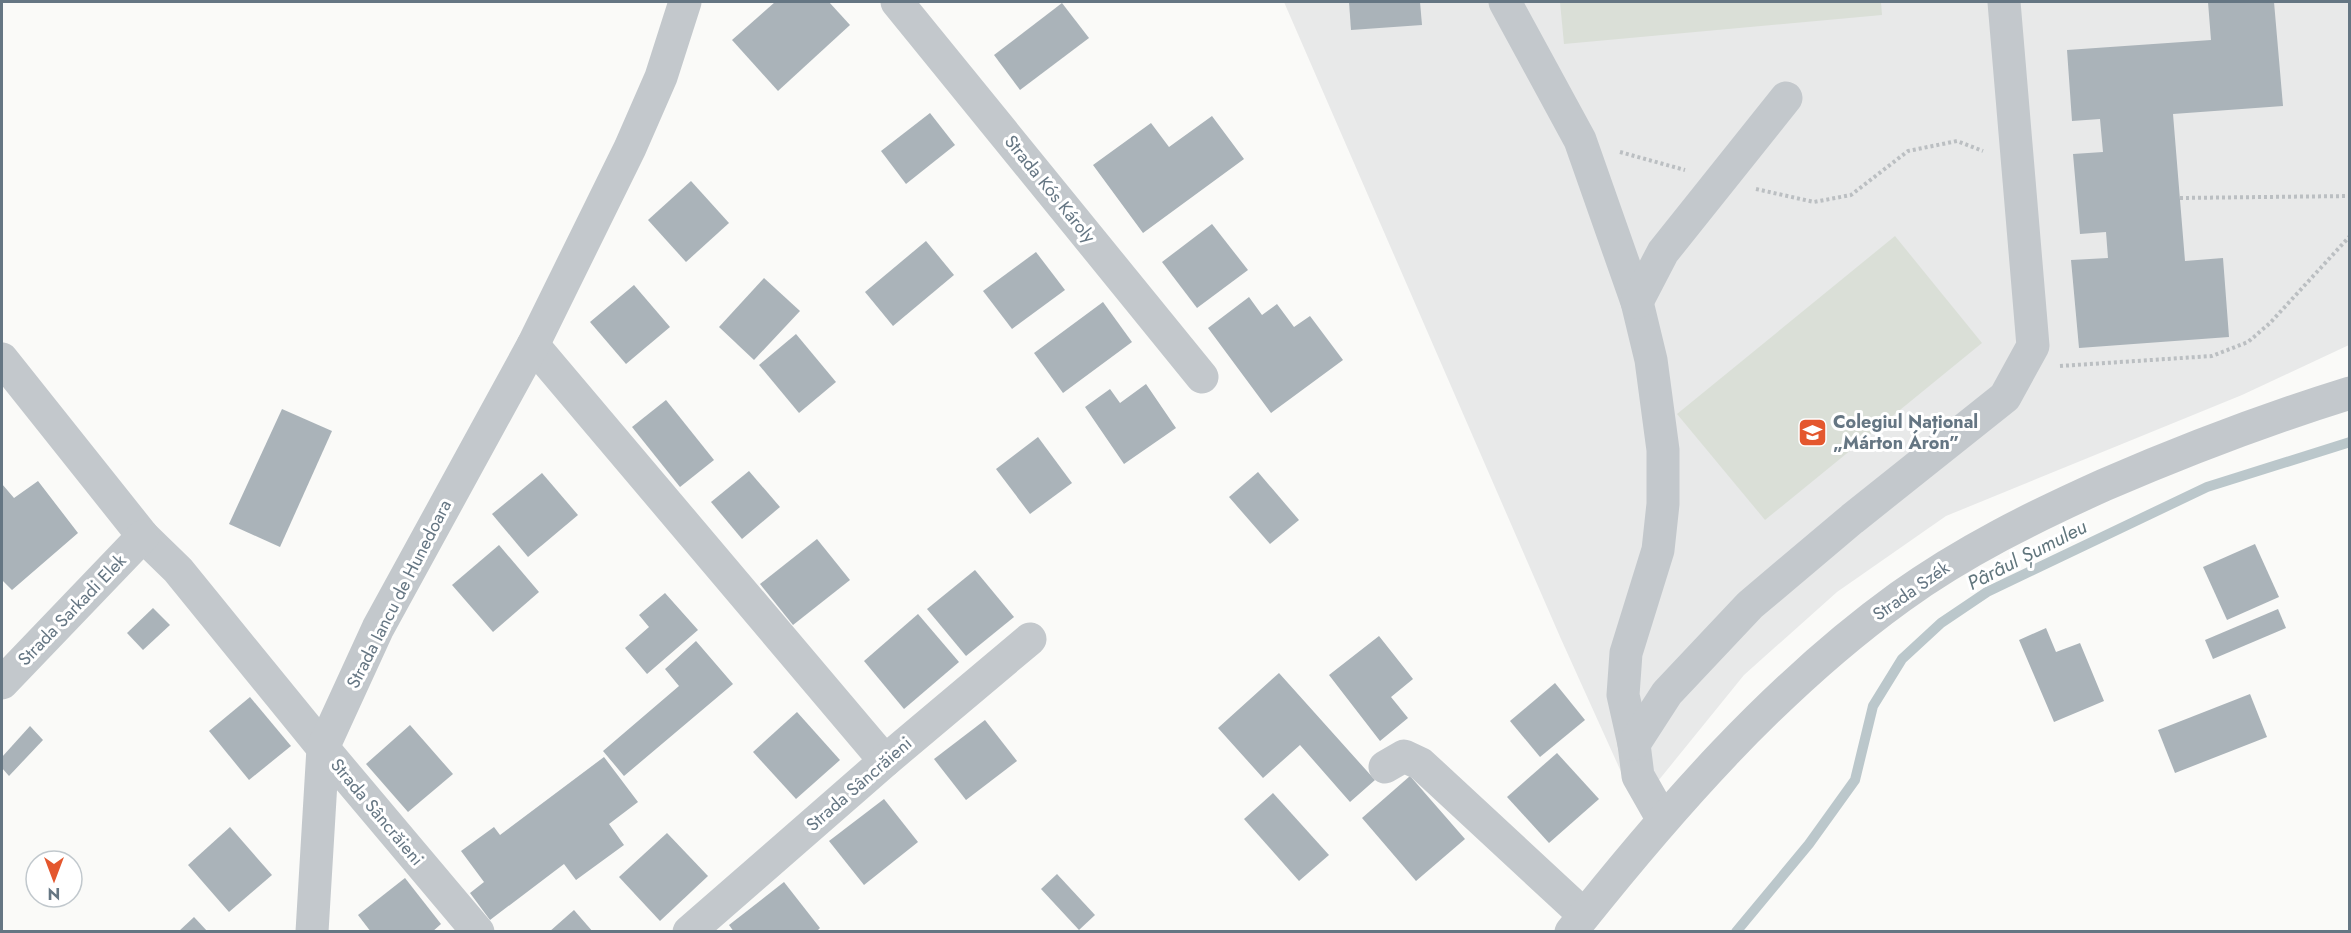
<svg xmlns="http://www.w3.org/2000/svg" width="2351" height="933" viewBox="0 0 2351 933" font-family="Jost,sans-serif">
	<style>
		.built { fill: #e8e9e9 }
		.green { fill: #dadfd7 }
		.lines { fill: none; stroke-linecap: round; stroke-linejoin: round }
		.stream { stroke: #bbc7cb; stroke-width: 10 }
		.building { fill: #aab3b9 }
		.path { stroke: #bbbfc2; stroke-width: 4; stroke-dasharray: 3 3; stroke-linecap: butt }
		.minor { stroke: #c3c8cc; stroke-width: 33 }
		.labels { text-anchor: middle; dominant-baseline: central; stroke-width: 6; stroke-linejoin: round; paint-order: stroke }
		.street-label { font-size: 18px; fill: #657683; stroke: #fff }
		.poi-label { font-size: 18px; font-weight: bold; fill: #657683; stroke: #fff; text-anchor: start }
		.water-label { font-size: 20px; font-style: italic; fill: #60757c; stroke: #fff }
	</style>
	<rect width="100%" height="100%" fill="#fafaf8"/>
	<polygon class="built" points="1284,2 2349,2 2349,345 2242,395 1946,516 1837,592 1744,675 1637,807 1561,639"/>
	<g class="green">
		<polygon points="1560,2 1881,2 1882,15 1564,44"/>
		<polygon points="1895,236 1982,343 1765,520 1677,414"/>
	</g>
	<g class="lines">
		<polyline class="stream" points="1736,932 1809,844 1855,780 1873,706 1902,659 1941,623 1987,592 2207,487 2350,442"/>
	</g>
	<g class="building">
		<polygon points="775,2 829,2 850,25 778,91 732,40"/>
		<polygon points="1349,2 1420,2 1422,25 1351,30"/>
		<polygon points="2208,2 2274,2 2283,106 2173,114 2185,261 2223,258 2229,337 2079,348 2071,260 2108,258 2106,232 2080,234 2073,154 2103,152 2100,119 2072,121 2067,50 2211,40"/>
		<polygon points="1062,3 1089,38 1020,90 994,55"/>
		<polygon points="930,113 955,145 906,184 881,151"/>
		<polygon points="1212,116 1244,159 1143,233 1093,165 1151,123 1169,147"/>
		<polygon points="691,181 729,223 686,262 648,220"/>
		<polygon points="1212,224 1248,270 1197,308 1162,262"/>
		<polygon points="926,241 954,275 893,326 865,292"/>
		<polygon points="1036,252 1065,290 1012,329 983,291"/>
		<polygon points="764,278 800,311 754,360 719,327"/>
		<polygon points="634,285 670,327 626,364 590,322"/>
		<polygon points="1249,297 1262,315 1277,304 1294,327 1310,316 1343,360 1271,413 1208,328"/>
		<polygon points="1103,302 1132,342 1063,393 1034,353"/>
		<polygon points="796,334 836,382 799,413 759,365"/>
		<polygon points="1146,384 1176,428 1124,464 1085,407 1110,389 1120,403"/>
		<polygon points="666,400 714,460 680,487 632,427"/>
		<polygon points="282,409 332,431 280,547 229,524"/>
		<polygon points="1038,437 1072,483 1030,514 996,469"/>
		<polygon points="749,471 780,507 742,539 711,502"/>
		<polygon points="1258,472 1299,520 1270,544 1229,497"/>
		<polygon points="542,473 578,515 528,557 492,514"/>
		<polygon points="38,481 78,533 12,590 2,580 2,484 14,498"/>
		<polygon points="817,539 850,580 793,625 760,584"/>
		<polygon points="2255,544 2279,597 2227,620 2203,567"/>
		<polygon points="499,545 539,592 493,632 452,585"/>
		<polygon points="975,570 1014,617 966,656 927,609"/>
		<polygon points="665,593 698,630 647,674 625,648 649,627 639,615"/>
		<polygon points="153,608 170,625 143,650 127,633"/>
		<polygon points="2278,609 2286,628 2213,659 2205,640"/>
		<polygon points="918,614 959,662 904,709 864,661"/>
		<polygon points="2046,628 2056,652 2080,643 2104,701 2054,722 2019,640"/>
		<polygon points="1379,636 1413,679 1391,697 1408,718 1380,741 1329,675"/>
		<polygon points="696,641 733,684 624,776 603,751 679,686 665,669"/>
		<polygon points="1279,673 1375,780 1350,802 1300,745 1263,778 1218,728"/>
		<polygon points="1555,683 1585,720 1540,757 1510,721"/>
		<polygon points="2250,694 2267,737 2175,773 2158,730"/>
		<polygon points="250,697 291,746 249,780 209,731"/>
		<polygon points="797,712 840,760 796,799 753,752"/>
		<polygon points="985,720 1017,761 966,800 934,759"/>
		<polygon points="410,725 453,774 408,812 366,764"/>
		<polygon points="30,726 43,740 9,776 2,768 2,757"/>
		<polygon points="1557,753 1599,799 1549,843 1507,797"/>
		<polygon points="604,757 638,802 609,824 624,845 576,880 564,864 490,920 470,893 484,882 461,851 494,827 500,835"/>
		<polygon points="1410,776 1465,839 1416,881 1362,818"/>
		<polygon points="1273,793 1329,855 1299,881 1244,819"/>
		<polygon points="884,799 918,842 864,885 829,841"/>
		<polygon points="230,827 272,875 229,912 188,865"/>
		<polygon points="667,833 708,876 660,921 619,877"/>
		<polygon points="1057,874 1095,915 1079,930 1041,889"/>
		<polygon points="405,878 441,924 432,932 371,932 358,915"/>
		<polygon points="784,882 820,928 816,932 734,932 729,925"/>
		<polygon points="574,910 593,932 549,932"/>
		<polygon points="194,917 208,932 178,932"/>
	</g>
	<g class="lines">
		<g class="path">
			<polyline points="1620,152 1685,170"/>
			<polyline points="1756,189 1814,202 1851,195 1908,151 1957,141 1983,151"/>
			<polyline points="2180,198 2350,196"/>
			<polyline points="2060,366 2212,356 2248,342 2270,323 2350,236"/>
		</g>
		<g class="minor">
			<polyline points="897,2 1202,377"/>
			<polyline points="1505,2 1580,140 1637,302 1651,360 1663,450 1663,504 1658,550 1626,653 1623,695 1634,744 1638,776 1663,820"/>
			<polyline points="1637,302 1663,252 1786,98"/>
			<polyline points="533,345 885,761"/>
			<polyline points="2,359 143,536 178,570 323,748 478,932"/>
			<polyline points="2,683 143,536"/>
			<polyline points="1634,744 1667,693 1750,605 1852,519 2005,397 2033,346 2004,2"/>
			<polyline points="1385,767 1404,756 1421,764 1584,915"/>
			<polyline points="312,932 323,748 378,628 533,345 630,148 661,77 685,2"/>
			<polyline points="689,932 885,761 1030,639"/>
			<path d="M1571 932C1667 811 1774 688 1900 597 1964 551 2033 517 2104 485 2185 450 2266 419 2350 393"/>
		</g>
	</g>
	<defs>
		<symbol id="school-square" viewBox="-11 -11 22 22"><rect x="-9" y="-9" width="18" height="18" rx="4" fill="#e4572e" stroke="#fff"/><path d="M0-5L7-2L0 1L-7-2ZM-4 1L0 2.5L4 1V4Q0 6-4 4Z" fill="#fff"/></symbol>
	</defs>
	<g fill-rule="evenodd">
		<use href="#school-square" x="1796" y="416" width="33" height="33"/>
	</g>
	<g class="labels">
		<g class="street-label">
			<text transform="translate(1050 189) rotate(51)">Strada Kós Károly</text>
			<text transform="translate(1911 591) rotate(-35)">Strada Szék</text>
			<text transform="translate(399 594) rotate(-63)">Strada Iancu de Hunedoara</text>
			<text transform="translate(72 610) rotate(-46)">Strada Sarkadi Elek</text>
			<text transform="translate(859 784) rotate(-41)">Strada Sâncrăieni</text>
			<text transform="translate(377 812) rotate(50)">Strada Sâncrăieni</text>
		</g>
		<g class="poi-label">
			<text x="1833" y="422">Colegiul Național<tspan x="1833" dy="21">„Márton Áron”</tspan></text>
		</g>
		<g class="water-label">
			<text transform="translate(2027 555) rotate(-27)">Pârâul Șumuleu</text>
		</g>
	</g>
	<rect width="2351" height="933" fill="none" stroke="#657683" stroke-width="6"/>
	<g transform="translate(54 879) rotate(180)"><circle r="28" fill="#ffffff" stroke="#c1c8cd" stroke-width="1.5"/>
	<path d="M0-4.5L10 22L0 15L-10 22Z" fill="#e4572e"/>
	<text y="-9" font-size="16" font-weight="bold" text-anchor="middle" fill="#657683">N</text>
	</g>
</svg>
